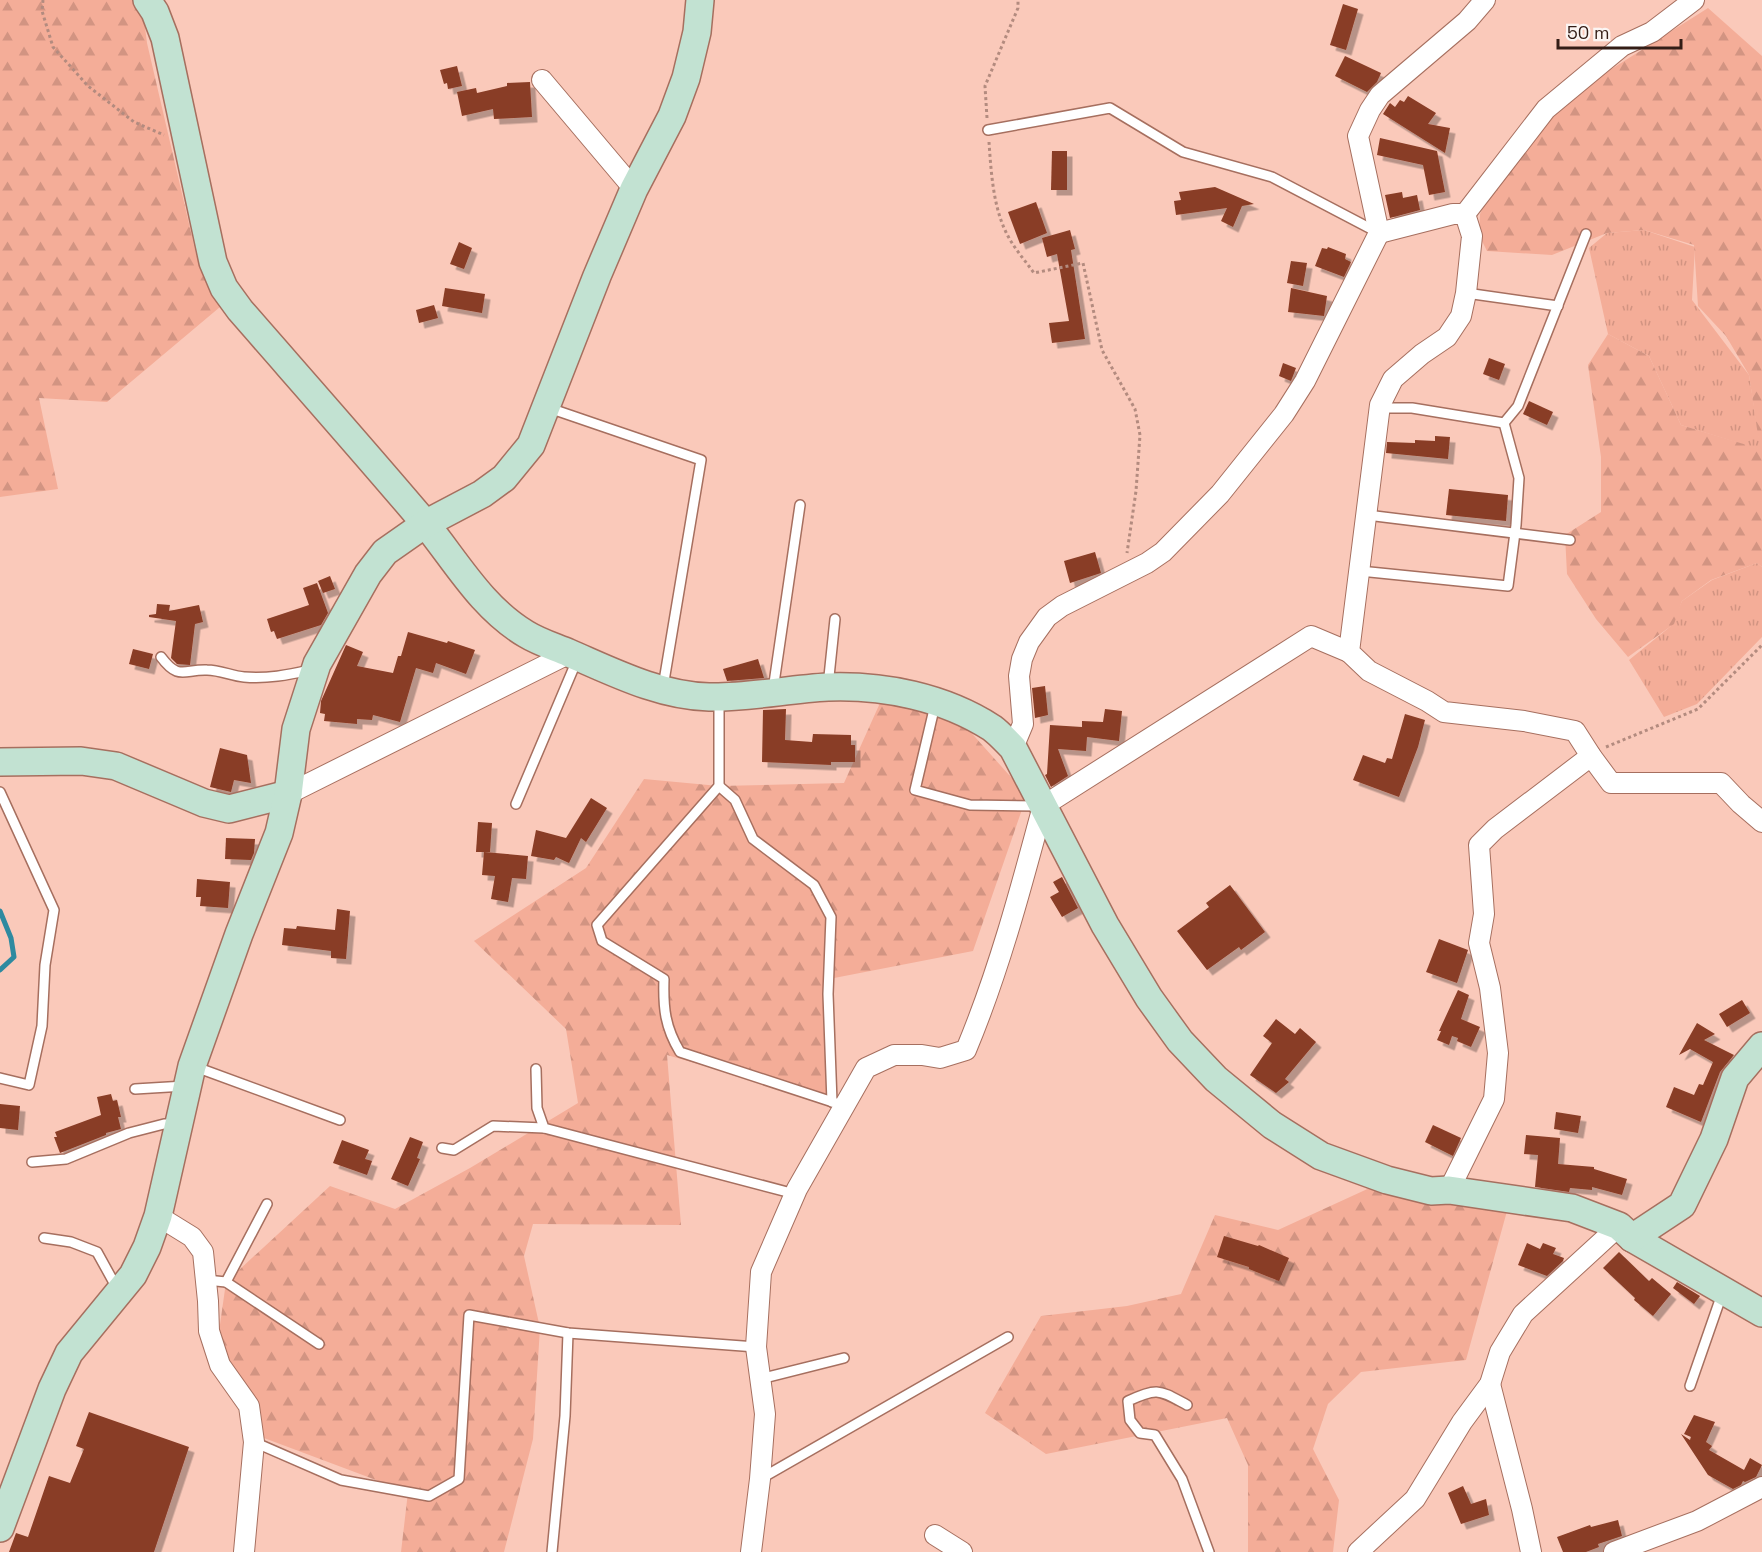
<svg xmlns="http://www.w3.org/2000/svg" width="1762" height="1552" viewBox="0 0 1762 1552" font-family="'Space Grotesk',sans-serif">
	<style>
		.grass { fill: url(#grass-tufts) }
		.forest { fill: url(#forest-firs) }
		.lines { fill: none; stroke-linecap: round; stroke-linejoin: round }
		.stream { stroke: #2e8aa0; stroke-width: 5 }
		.building { fill: #893c25; filter: url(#shadow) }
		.lane-casing { stroke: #a66f5f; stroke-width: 12 }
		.street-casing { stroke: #a66f5f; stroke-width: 22 }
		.secondary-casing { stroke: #a66f5f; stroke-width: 30 }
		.path { stroke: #b38b7f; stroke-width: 3; stroke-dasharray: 3 3; stroke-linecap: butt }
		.lane { stroke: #fff; stroke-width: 9 }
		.street { stroke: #fff; stroke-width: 20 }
		.secondary { stroke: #c2e2d2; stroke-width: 27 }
	</style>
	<defs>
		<pattern id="grass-tufts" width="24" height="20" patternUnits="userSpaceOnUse" patternTransform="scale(1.5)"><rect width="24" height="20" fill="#f4ad98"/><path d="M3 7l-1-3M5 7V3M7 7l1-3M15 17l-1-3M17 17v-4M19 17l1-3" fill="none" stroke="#d29482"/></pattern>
		<pattern id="forest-firs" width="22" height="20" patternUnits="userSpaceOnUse" patternTransform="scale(1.5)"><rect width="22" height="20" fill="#f4ad98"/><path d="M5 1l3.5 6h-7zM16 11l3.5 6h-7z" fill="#d29482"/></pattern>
		<filter id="shadow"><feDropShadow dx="5.5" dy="5.5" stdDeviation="0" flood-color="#0004"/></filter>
	</defs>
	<rect width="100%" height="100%" fill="#fac9ba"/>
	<g class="grass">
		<polygon points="1644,230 1695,247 1692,300 1749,375 1761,450 1681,425 1649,356 1608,334 1589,248 1607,233"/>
		<polygon points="1757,563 1762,567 1762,637 1697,704 1664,717 1629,660 1671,626 1682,601 1712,580"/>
	</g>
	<g class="forest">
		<polygon points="0,0 161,0 143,11 147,43 196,254 220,307 107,402 39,398 58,489 0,497"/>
		<polygon points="1708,8 1762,56 1762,567 1757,563 1711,580 1682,601 1674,624 1628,657 1596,619 1567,574 1565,535 1601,512 1601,457 1588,365 1608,334 1649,356 1681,425 1760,449 1749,375 1726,336 1698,306 1694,245 1644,230 1607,233 1552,255 1487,251 1479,235 1480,214 1489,195 1556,114 1591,82"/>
		<polygon points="880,703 958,718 1027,795 973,951 829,979 832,1102 667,1055 681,1225 533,1224 524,1256 540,1328 533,1439 504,1552 401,1552 408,1492 264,1438 216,1353 226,1282 330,1186 395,1209 470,1168 578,1103 566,1029 474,941 586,868 644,779 719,786 844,783"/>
		<polygon points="1387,1180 1507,1211 1466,1360 1361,1372 1328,1404 1313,1449 1339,1500 1333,1552 1248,1552 1248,1465 1227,1418 1046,1454 985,1413 1041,1316 1127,1306 1181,1294 1215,1215 1278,1230"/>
	</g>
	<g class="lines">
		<polyline class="stream" points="0,911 11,938 14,957 0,970"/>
	</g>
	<g class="building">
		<polygon points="1343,4 1358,9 1346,50 1330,45"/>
		<polygon points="1345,56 1381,73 1377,82 1367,92 1335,76"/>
		<polygon points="457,66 462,86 448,89 447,83 444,84 440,70"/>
		<polygon points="530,82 532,117 494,119 493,109 462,116 457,92 476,88 477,93 507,86 507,83"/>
		<polygon points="1408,96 1436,113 1428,124 1450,128 1445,153 1383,114 1390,103 1395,107 1400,100 1404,102"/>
		<polygon points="1380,138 1437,151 1445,192 1429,195 1423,165 1377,155"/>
		<polygon points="1052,151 1067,151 1067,190 1051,190"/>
		<polygon points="1215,187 1254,204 1242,206 1233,227 1221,221 1227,208 1176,215 1174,201 1181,200 1179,192"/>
		<polygon points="1402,192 1403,198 1417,195 1420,210 1390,218 1385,195"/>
		<polygon points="1036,202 1047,233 1020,244 1008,212"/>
		<polygon points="1070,230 1075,249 1071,250 1085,339 1052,343 1049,323 1069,321 1057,254 1047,257 1042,238"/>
		<polygon points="459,242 472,248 464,269 450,264"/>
		<polygon points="1328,247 1346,254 1345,259 1351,262 1344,277 1315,266 1322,248 1327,249"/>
		<polygon points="1291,261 1307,263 1303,286 1287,283"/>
		<polygon points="445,288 485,294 482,313 442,306"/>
		<polygon points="1291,288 1327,296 1324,316 1288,312"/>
		<polygon points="434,305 438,318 419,323 416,310"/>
		<polygon points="1489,358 1505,364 1499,380 1483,374"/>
		<polygon points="1283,363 1296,368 1291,381 1279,376"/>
		<polygon points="1529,401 1553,412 1547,425 1523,414"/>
		<polygon points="1435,436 1450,437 1448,459 1386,453 1387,442 1415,443 1415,440 1435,441"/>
		<polygon points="1449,489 1508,495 1506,521 1446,515"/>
		<polygon points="1095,552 1101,573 1070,583 1064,561"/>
		<polygon points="330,576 335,589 323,593 318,581"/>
		<polygon points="317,583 328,613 321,625 277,639 274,631 271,632 267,619 309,605 303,588"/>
		<polygon points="157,604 170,605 169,611 199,605 203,622 195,624 190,665 177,664 171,658 176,621 149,617 149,615 156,614"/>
		<polygon points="408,632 447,643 448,641 475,650 466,674 436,663 433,673 416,668 400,722 373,715 372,720 357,719 357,724 324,721 325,714 320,713 321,701 346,645 363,652 357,666 393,673 398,656 401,656"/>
		<polygon points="133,649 153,654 149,669 129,664"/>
		<polygon points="758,659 764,678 727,681 723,669"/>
		<polygon points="1045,686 1048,715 1035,718 1032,688"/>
		<polygon points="786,709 785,740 812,742 813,734 851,735 851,745 855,745 855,762 831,762 831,765 762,762 763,710"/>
		<polygon points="1105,709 1122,711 1119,741 1087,737 1086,751 1058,749 1068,776 1051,787 1045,775 1047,774 1050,725 1082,727 1082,721 1103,722"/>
		<polygon points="1405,714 1425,720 1418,747 1399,797 1353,780 1363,755 1385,763 1387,758 1392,759"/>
		<polygon points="220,748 247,755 251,783 234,780 231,792 210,787"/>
		<polygon points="591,798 607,808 586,842 581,838 569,863 556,857 554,860 531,856 536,830 566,838"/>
		<polygon points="478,822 492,823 490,852 476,852"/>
		<polygon points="226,838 255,839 254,853 251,860 225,859"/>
		<polygon points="484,852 528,856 526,879 512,878 508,902 491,899 495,876 482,875"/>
		<polygon points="1062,877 1078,908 1062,917 1050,897 1059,892 1053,882"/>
		<polygon points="197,879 230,882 228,908 200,906 201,897 196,897"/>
		<polygon points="1230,885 1265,932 1241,950 1239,947 1207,970 1177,931 1209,907 1206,903"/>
		<polygon points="337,909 350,911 346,959 331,958 331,951 282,945 284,928 296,929 297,926 335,930"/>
		<polygon points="1439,939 1468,950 1457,983 1426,972"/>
		<polygon points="1458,990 1469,995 1461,1019 1480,1027 1471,1047 1457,1041 1458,1038 1452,1036 1449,1045 1437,1040 1441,1031 1439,1031"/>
		<polygon points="1742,1000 1750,1013 1727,1027 1719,1014"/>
		<polygon points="1276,1019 1295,1034 1300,1028 1316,1042 1285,1079 1289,1082 1276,1093 1250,1075 1272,1043 1263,1036"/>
		<polygon points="1697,1023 1715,1034 1704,1040 1734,1055 1720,1072 1701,1122 1666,1107 1674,1087 1694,1095 1699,1084 1703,1085 1713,1062 1690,1049 1679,1055"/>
		<polygon points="111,1094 113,1101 117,1100 121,1117 118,1117 121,1129 106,1133 106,1135 60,1153 54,1137 57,1137 55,1132 101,1115 97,1097"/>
		<polygon points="0,1104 20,1106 18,1130 0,1128"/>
		<polygon points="1556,1112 1581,1116 1578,1133 1554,1129"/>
		<polygon points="1433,1125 1461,1138 1453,1156 1425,1142"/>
		<polygon points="1526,1135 1560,1138 1558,1164 1594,1167 1594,1169 1627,1179 1622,1195 1592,1187 1592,1190 1570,1188 1569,1192 1535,1187 1538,1155 1524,1154"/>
		<polygon points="410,1137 423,1142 417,1158 420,1159 408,1186 391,1179"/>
		<polygon points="342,1140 369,1150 365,1159 372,1161 367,1175 333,1163"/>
		<polygon points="1224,1236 1258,1246 1259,1245 1289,1258 1279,1281 1249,1269 1249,1267 1217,1257"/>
		<polygon points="1527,1243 1540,1249 1543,1243 1556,1248 1553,1254 1564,1258 1563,1261 1547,1276 1518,1265"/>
		<polygon points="1619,1252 1649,1281 1652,1278 1671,1294 1653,1316 1634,1300 1635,1298 1603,1268"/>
		<polygon points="1677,1282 1700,1296 1694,1304 1673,1288"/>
		<polygon points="89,1412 189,1447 154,1552 9,1552 16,1533 28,1537 49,1476 70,1483 84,1449 76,1446"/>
		<polygon points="1694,1415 1715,1422 1706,1442 1712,1446 1709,1450 1744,1470 1750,1458 1762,1465 1756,1477 1745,1482 1743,1481 1741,1485 1733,1489 1708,1475 1681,1434 1690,1440 1691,1437 1684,1434"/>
		<polygon points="1463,1486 1471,1504 1486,1499 1489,1515 1461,1524 1448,1493"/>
		<polygon points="1618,1520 1622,1536 1598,1544 1599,1547 1586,1552 1563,1552 1557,1537 1590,1525 1591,1527"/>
	</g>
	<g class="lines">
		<defs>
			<g id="lane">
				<polyline points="988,130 1110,108 1183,152 1272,177 1377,232"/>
				<polyline points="1466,293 1558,306"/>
				<polyline points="549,408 701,460 663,687"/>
				<polyline points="1380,408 1412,408 1504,423"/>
				<polyline points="1367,515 1570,540"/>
				<polyline points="1360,571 1508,586 1516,525 1519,478 1504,423 1518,406 1586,234"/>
				<path d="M161 657C179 681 184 669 207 670 220 670 232 676 244 677 267 679 288 675 310 670"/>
				<polyline points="828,686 835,619"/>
				<polyline points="773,690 800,505"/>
				<path d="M719 698V786L597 925 602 941 664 979C663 1008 665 1027 680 1052L845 1106"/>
				<polyline points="935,705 915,790 970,805 1039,806"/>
				<polyline points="719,786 735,800 753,839 814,885 831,917 828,994 832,1102"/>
				<polyline points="0,792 54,910 45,965 42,1026 29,1085 0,1078"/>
				<polyline points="516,804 577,660"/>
				<polyline points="193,1066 340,1120"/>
				<polyline points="536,1069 537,1108 544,1128 795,1194"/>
				<polyline points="135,1089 185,1086"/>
				<polyline points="442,1148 454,1150 493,1126 544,1128"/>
				<polyline points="32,1162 66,1159 129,1133 164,1124 176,1124"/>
				<polyline points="44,1238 71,1242 97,1252 118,1290"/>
				<polyline points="206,1280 226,1282 319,1344"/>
				<polyline points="226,1282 267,1204"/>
				<polyline points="760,1379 844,1358"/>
				<polyline points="1690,1386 1722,1294"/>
				<path d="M1187 1405C1159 1390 1158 1387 1128 1401L1130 1420 1140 1433 1155 1435 1182 1479 1209 1552"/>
				<polyline points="254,1442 341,1480 429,1496 459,1479 469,1315 568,1333 756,1347"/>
				<polyline points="760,1479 1008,1337"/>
				<polyline points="552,1552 565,1416 568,1333"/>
			</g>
			<g id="street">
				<polyline points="542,80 634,189"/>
				<polyline points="1465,214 1472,236 1466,293 1461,316 1447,337 1422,354 1393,379 1380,405 1349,652 1369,671 1427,701 1444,712 1524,721 1575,731 1591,756 1611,783 1721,783 1741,804 1762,822"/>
				<polyline points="1465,214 1546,109 1622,46 1652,32 1694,0"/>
				<polyline points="1379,233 1453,214 1465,214"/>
				<polyline points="1013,748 1023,724 1019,676 1022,659 1029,642 1047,617 1062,606 1147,563 1163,552 1220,494 1284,414 1305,381 1379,233 1358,136 1370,110 1380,95 1467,21 1485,0"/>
				<polyline points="288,794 570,653"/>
				<polyline points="1449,1190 1494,1099 1498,1053 1490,988 1479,943 1484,914 1479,845 1495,829 1591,756"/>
				<polyline points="158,1216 192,1237 203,1252 208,1301 209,1331 220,1365 249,1406 254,1442 244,1552"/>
				<polyline points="1490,1384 1522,1509 1531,1552"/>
				<polyline points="935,1535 962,1552"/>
				<path d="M751 1552 760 1479 765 1414 756 1347 761 1272 797 1189 866 1068 894 1055H922L940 1058 966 1050C999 971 1021 888 1043 806L1311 636 1349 652"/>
				<polyline points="1358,1552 1415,1499 1462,1422 1490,1384 1500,1352 1523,1314 1619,1226"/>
				<polyline points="1614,1552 1697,1521 1762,1487"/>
			</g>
			<g id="secondary">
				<path d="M147 0 155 12 165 38 213 262 224 288 240 310C301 380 363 450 424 522 456 561 481 607 526 634 539 642 555 647 569 653 613 672 660 696 709 697 747 698 789 689 828 687 884 685 944 697 992 728 999 733 1006 741 1013 748L1105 925 1149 998 1180 1041 1216 1079 1272 1125 1321 1156 1387 1180 1431 1191 1449 1190 1572 1208 1619 1226 1632 1238 1762 1313"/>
				<polyline points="0,762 81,761 116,766 204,803 229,809 288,794"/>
				<polyline points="1632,1238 1682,1205 1714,1139 1735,1078 1762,1046"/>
				<polyline points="0,1528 52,1389 69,1353 133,1275 147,1247 158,1216 192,1066 239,934 279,833 288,794 296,729 317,664 368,574 385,552 425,524 482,494 504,478 531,445 597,276 634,189 672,116 686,78 697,32 700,0"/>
			</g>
		</defs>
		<use href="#lane" class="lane-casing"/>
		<use href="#street" class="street-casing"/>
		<use href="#secondary" class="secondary-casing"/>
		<g class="path">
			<polyline points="43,0 42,11 53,47 88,86 134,122 164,135"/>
			<polyline points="987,118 985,86 1018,8 1018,0"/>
			<path d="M989 142C991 171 993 204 1005 230 1012 246 1024 259 1034 273L1083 263 1102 350 1135 409 1140 435 1136 491 1127 553"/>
			<polyline points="1606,747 1698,709 1762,645"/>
		</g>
		<use href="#lane" class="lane"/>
		<use href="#street" class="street"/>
		<use href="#secondary" class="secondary"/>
	</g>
	<path d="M1558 39v9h123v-9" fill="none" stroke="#331d16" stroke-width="3"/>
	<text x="1567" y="39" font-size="18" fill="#331d16" stroke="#fbf5f3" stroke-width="4.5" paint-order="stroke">50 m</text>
</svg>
